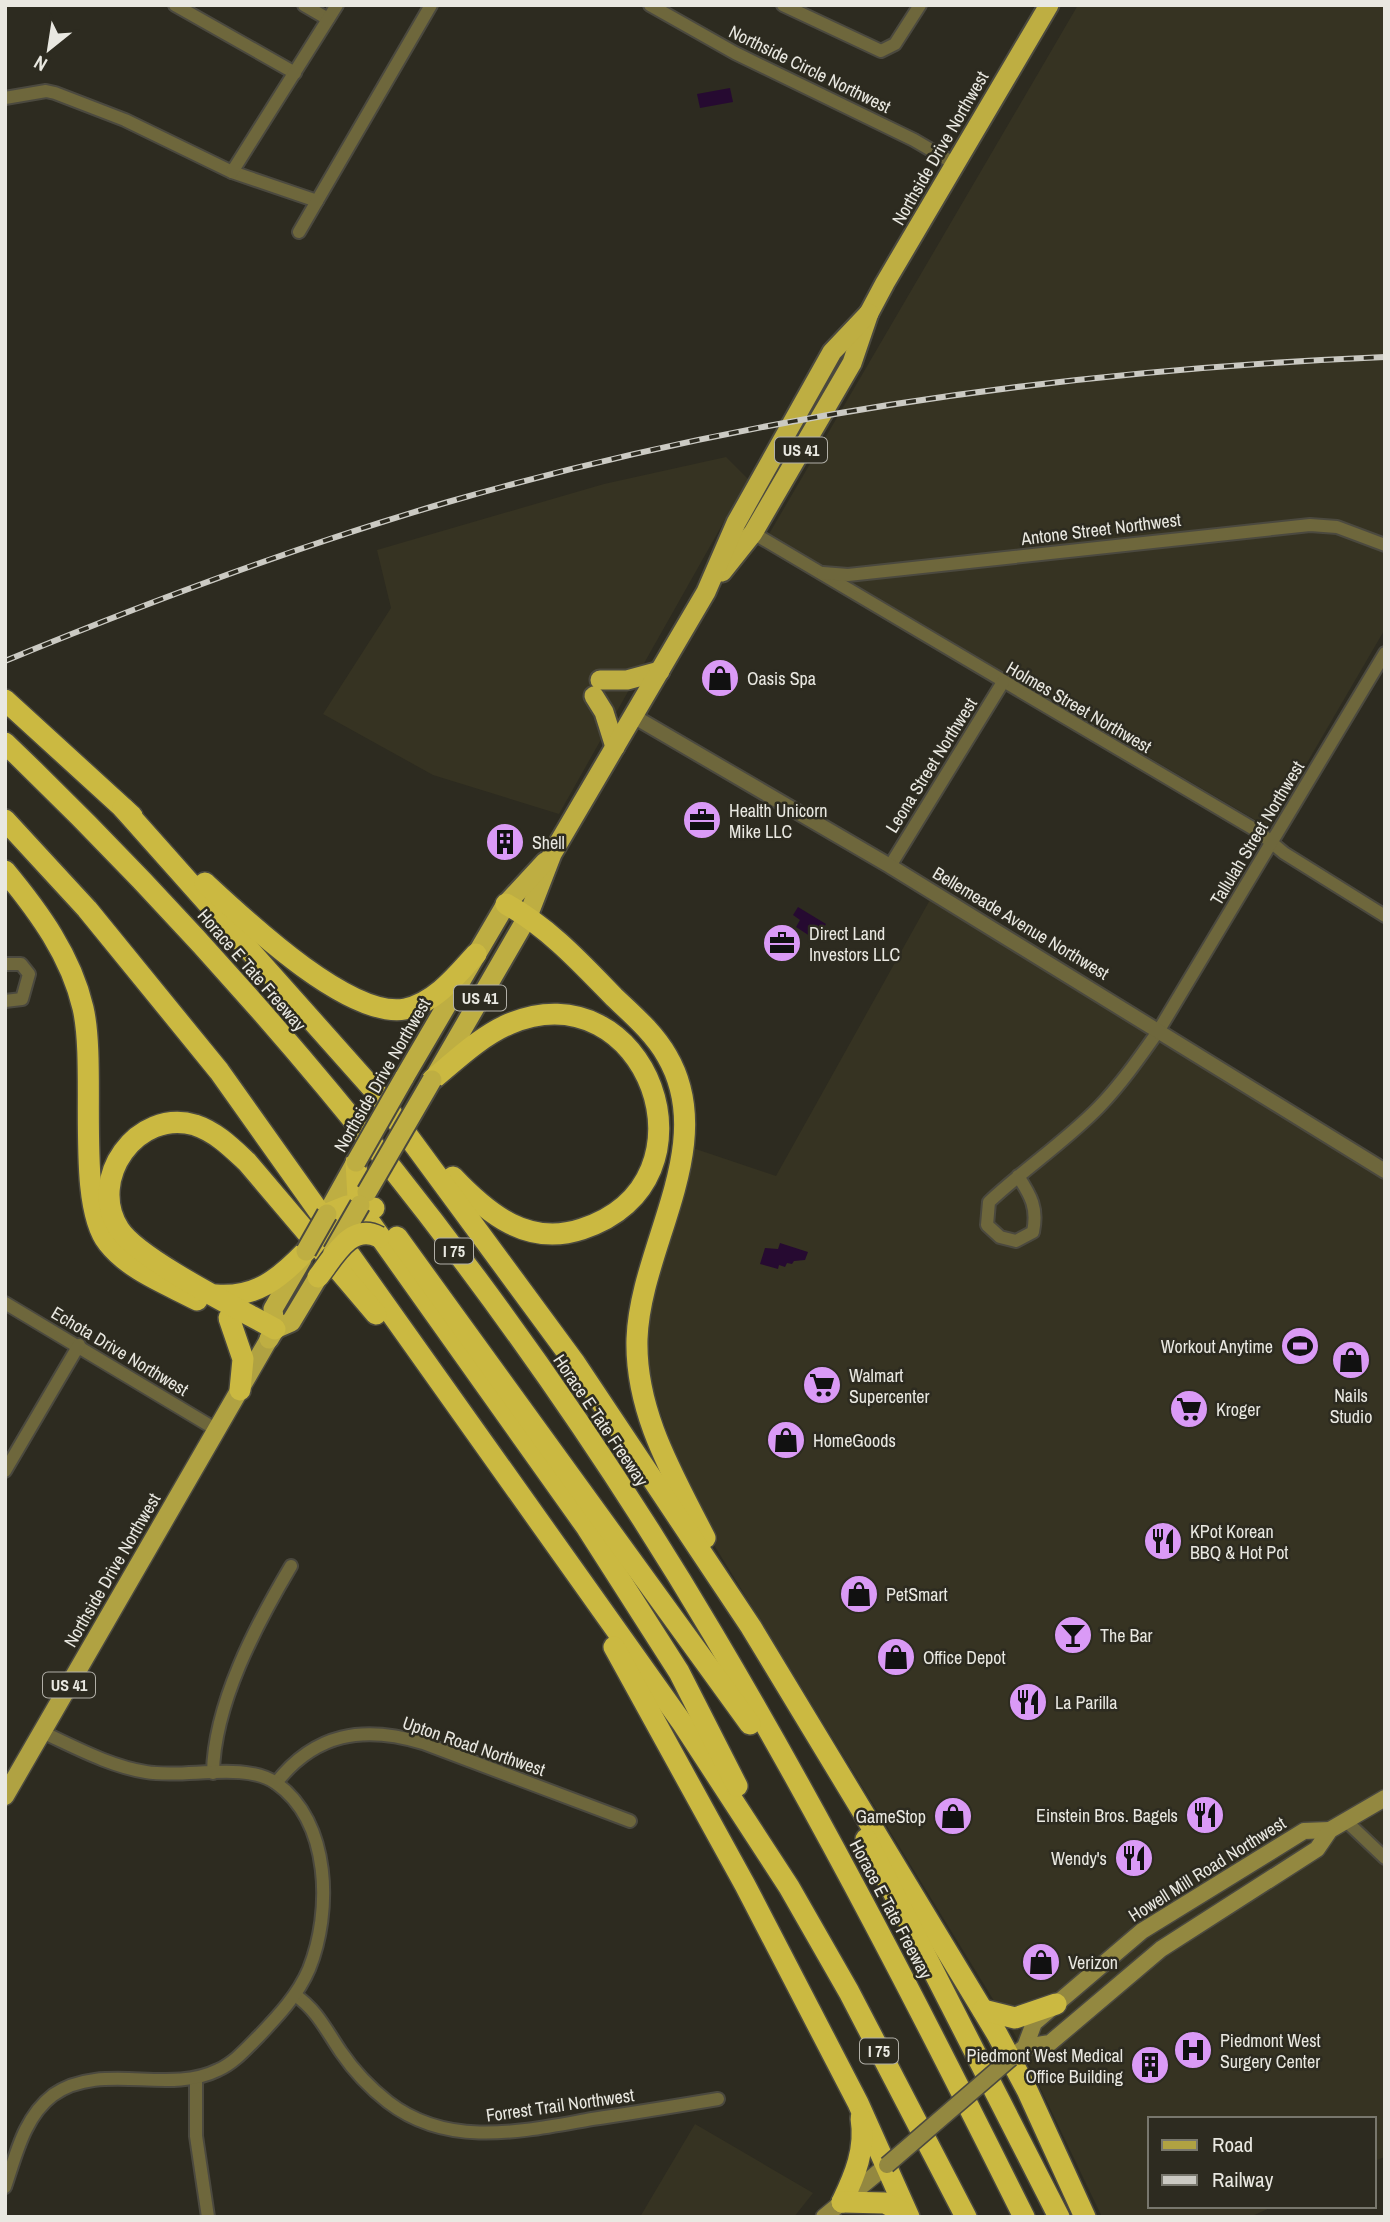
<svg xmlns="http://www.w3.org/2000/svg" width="1390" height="2222" viewBox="0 0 1390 2222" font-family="'Archivo Narrow',sans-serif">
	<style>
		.built { fill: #363322 }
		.water { fill: #260a31 }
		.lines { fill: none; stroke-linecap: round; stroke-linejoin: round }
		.minor-casing { stroke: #4b493f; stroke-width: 16 }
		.tertiary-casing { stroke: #4b493f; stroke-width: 18 }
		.secondary-casing { stroke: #4b493f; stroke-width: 19 }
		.primary-casing { stroke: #4b493f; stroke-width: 21 }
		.trunk-casing { stroke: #4b493f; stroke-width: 23 }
		.motorway-casing { stroke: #4b493f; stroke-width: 24 }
		.minor { stroke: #6e673c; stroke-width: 12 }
		.tertiary { stroke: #6e673c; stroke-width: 14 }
		.secondary { stroke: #938840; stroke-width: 16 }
		.primary { stroke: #b0a242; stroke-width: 18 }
		.trunk { stroke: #beae42; stroke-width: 19 }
		.motorway { stroke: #cbb941; stroke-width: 21 }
		.rail-casing { stroke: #cbcac3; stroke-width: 6 }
		.rail { stroke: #2d2b20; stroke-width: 3.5; stroke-dasharray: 10; stroke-linecap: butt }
		.secondary-bridge-casing { stroke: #4b493f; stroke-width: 19; stroke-linecap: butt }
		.trunk-bridge-casing { stroke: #4b493f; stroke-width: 23; stroke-linecap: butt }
		.motorway-bridge-casing { stroke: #4b493f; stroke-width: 24; stroke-linecap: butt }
		.secondary-bridge { stroke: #938840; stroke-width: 16 }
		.trunk-bridge { stroke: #beae42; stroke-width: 19 }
		.motorway-bridge { stroke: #cbb941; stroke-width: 21 }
		.labels { text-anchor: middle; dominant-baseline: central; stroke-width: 5; stroke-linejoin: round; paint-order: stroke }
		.shield { fill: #2d2b20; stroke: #b1afa7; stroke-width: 2 }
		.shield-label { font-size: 16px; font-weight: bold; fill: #e9e8e1 }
		.street-label { font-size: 18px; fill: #e9e8e1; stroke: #2d2b20 }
		.poi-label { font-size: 18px; fill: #e9e8e1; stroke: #2d2b20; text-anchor: start }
	</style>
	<rect width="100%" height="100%" fill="#2d2b20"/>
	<g class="built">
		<polygon points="1078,5 1385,5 1385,629 1269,828 769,534"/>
		<polygon points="726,457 748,479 559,814 433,775 323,714 391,608 377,550 604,484"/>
		<polygon points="931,898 1385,1177 1385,2157 1374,2161 1374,2119 1150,2119 1150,2206 1274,2206 1250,2217 1102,2217 1015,2035 695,1514 634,1333 681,1144 776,1176"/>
		<polygon points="695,2124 813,2193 794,2217 640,2217"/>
	</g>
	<g class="water">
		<polygon points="730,88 733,102 700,108 697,94"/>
		<polygon points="798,907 826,924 816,940 796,927 800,920 793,915"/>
		<polygon points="780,1243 808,1252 805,1260 794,1261 792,1264 787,1263 785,1267 779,1265 778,1269 760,1264 765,1248 778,1249"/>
	</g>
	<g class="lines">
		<defs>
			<g id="minor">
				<polyline points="175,5 295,73"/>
				<polyline points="304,5 328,19"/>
				<polyline points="650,5 735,53 914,140 955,164"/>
				<polyline points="783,5 881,51 895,44 920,5"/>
				<polyline points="5,98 46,91 55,93 125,120 232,172 317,201"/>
				<polyline points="232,172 337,5"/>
				<polyline points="299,232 431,5"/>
				<polyline points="753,533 1259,832 1284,853 1385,916"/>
				<polyline points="823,573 848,575 1310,525 1337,527 1385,545"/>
				<polyline points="890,866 1003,682"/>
				<polyline points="5,964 21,964 29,974 22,999 5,1001"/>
				<path d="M1018 1176C1031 1196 1038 1208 1033 1232L1016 1241 1000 1237 987 1225 989 1202C1024 1169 1065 1142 1099 1107 1122 1083 1140 1057 1159 1030L1385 653"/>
				<polyline points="5,1303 217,1430"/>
				<polyline points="5,1471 79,1345"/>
				<path d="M213 1773C214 1704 256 1625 291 1566"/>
				<path d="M276 1783C315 1733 363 1725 423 1743L630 1821"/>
				<polyline points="1346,1821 1385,1858"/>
				<path d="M295 1995C317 2010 326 2030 341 2052 354 2071 370 2088 388 2102 449 2149 523 2131 592 2119 634 2113 676 2106 718 2099"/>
				<polyline points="196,2078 196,2136 208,2217"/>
				<path d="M5 2187C16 2155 24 2117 53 2095 101 2061 168 2095 218 2070 234 2063 246 2049 259 2036 278 2016 298 1995 309 1969 332 1912 331 1822 276 1783 244 1761 184 1779 146 1772 109 1766 75 1747 42 1732"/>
			</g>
			<polyline id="tertiary" points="633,716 890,866 1385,1171"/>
			<g id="secondary">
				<polyline points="1025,2047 1034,2023 1142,1931 1304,1831 1330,1830"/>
				<polyline points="1011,2058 1025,2047 1050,2043 1161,1949 1317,1849 1330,1830 1385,1798"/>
				<polyline points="824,2217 887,2165"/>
			</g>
			<polyline id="primary" points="5,1796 269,1339"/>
			<g id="trunk">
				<polyline points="722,572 753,533 852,363 869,313 885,283 1049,5"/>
				<polyline points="600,680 627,680 660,671"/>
				<polyline points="594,696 604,712 615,747"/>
				<polyline points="437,1073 528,916 552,854 706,592 736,523 832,352 869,313"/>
				<polyline points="404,1078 506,904 545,862"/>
				<polyline points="327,1214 356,1162"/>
				<polyline points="275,1329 291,1322 318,1277"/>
				<polyline points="269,1339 275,1329 273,1309 302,1259"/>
			</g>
			<g id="motorway">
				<polyline points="5,700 132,816"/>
				<path d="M5 743C278 1005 520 1308 713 1634 825 1823 926 2020 1024 2217"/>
				<polyline points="123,808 389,1107"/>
				<polyline points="5,820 87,909 219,1071 683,1724 789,1887 849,1992 966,2217"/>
				<path d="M5 871C39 912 71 956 83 1008 97 1068 75 1202 108 1243 129 1270 167 1284 197 1300"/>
				<path d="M205 883C245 920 349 1019 405 1009 435 1003 457 975 476 954"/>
				<path d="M506 904C549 928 580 962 614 997 633 1015 654 1033 667 1056 719 1145 640 1246 637 1339 635 1412 673 1475 705 1538"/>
				<path d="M432 1080C456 1060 481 1036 509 1024 646 966 727 1182 582 1229 528 1247 488 1214 453 1177"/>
				<polyline points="380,1098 575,1363 751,1627 997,2034 1027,2090 1085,2217"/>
				<polyline points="356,1162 358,1198 364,1214 587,1528 679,1672 737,1786"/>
				<polyline points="327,1214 347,1206 374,1208"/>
				<polyline points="397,1237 750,1724"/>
				<path d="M216 1295C256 1298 279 1279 306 1251"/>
				<polyline points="229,1318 243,1359 240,1390"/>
				<path d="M275 1329C241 1310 138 1259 119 1229 87 1179 137 1108 195 1125 216 1132 231 1147 247 1162L376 1314"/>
				<polyline points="614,1647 745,1885 858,2103 909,2217"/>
				<polyline points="866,1839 1059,2217"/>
				<polyline points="983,2010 1015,2018 1056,2004"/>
				<path d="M842 2202C855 2175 866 2149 861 2118"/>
				<polyline points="842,2202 885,2203 907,2214"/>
			</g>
		</defs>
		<use href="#minor" class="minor-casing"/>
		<use href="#tertiary" class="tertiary-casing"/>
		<use href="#secondary" class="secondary-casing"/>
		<use href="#primary" class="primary-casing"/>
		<use href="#trunk" class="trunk-casing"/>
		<use href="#motorway" class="motorway-casing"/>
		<use href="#minor" class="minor"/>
		<use href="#tertiary" class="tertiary"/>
		<use href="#secondary" class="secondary"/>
		<use href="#primary" class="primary"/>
		<use href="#trunk" class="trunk"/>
		<use href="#motorway" class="motorway"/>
		<defs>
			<path id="rail" d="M5 661C151 601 297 546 448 502 753 414 1069 370 1385 357"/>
		</defs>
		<use href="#rail" class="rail-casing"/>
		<use href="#rail" class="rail"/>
		<defs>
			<polyline id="secondary-bridge" points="887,2165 1011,2058"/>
			<g id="trunk-bridge">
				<polyline points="356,1162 404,1078"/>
				<polyline points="367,1192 432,1080"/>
				<polyline points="306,1251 327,1214"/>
				<polyline points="333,1252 360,1205"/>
			</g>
			<path id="motorway-bridge" d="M318 1277C333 1258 351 1222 379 1237"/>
		</defs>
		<use href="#secondary-bridge" class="secondary-bridge-casing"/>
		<use href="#trunk-bridge" class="trunk-bridge-casing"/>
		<use href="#motorway-bridge" class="motorway-bridge-casing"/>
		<use href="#secondary-bridge" class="secondary-bridge"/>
		<use href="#trunk-bridge" class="trunk-bridge"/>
		<use href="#motorway-bridge" class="motorway-bridge"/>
	</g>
	<defs>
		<symbol id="shop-disc" viewBox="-11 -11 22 22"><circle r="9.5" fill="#da9af6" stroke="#2d2b20"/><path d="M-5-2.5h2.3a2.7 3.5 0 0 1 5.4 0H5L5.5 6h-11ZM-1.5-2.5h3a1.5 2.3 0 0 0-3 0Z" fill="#111"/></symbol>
		<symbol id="office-disc" viewBox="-11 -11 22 22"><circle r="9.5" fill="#da9af6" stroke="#2d2b20"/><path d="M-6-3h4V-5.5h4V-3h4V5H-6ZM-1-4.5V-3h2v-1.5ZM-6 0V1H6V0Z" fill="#111"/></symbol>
		<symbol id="building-disc" viewBox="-11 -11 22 22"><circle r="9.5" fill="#da9af6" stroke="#2d2b20"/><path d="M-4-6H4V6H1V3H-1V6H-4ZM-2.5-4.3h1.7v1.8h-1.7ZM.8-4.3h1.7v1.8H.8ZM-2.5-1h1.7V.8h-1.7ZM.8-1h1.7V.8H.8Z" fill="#111"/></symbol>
		<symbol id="stadium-disc" viewBox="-11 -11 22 22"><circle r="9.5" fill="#da9af6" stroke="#2d2b20"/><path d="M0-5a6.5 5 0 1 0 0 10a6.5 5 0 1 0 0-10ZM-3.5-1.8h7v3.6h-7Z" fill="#111"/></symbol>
		<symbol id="supermarket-disc" viewBox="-11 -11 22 22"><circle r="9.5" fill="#da9af6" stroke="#2d2b20"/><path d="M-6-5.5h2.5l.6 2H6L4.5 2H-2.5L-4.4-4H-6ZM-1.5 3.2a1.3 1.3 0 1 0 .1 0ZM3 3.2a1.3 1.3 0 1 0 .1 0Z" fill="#111"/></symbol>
		<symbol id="restaurant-disc" viewBox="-11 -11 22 22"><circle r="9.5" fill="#da9af6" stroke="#2d2b20"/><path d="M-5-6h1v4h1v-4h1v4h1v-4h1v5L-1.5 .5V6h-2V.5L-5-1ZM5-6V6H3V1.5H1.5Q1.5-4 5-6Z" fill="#111"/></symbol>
		<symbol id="bar-disc" viewBox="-11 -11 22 22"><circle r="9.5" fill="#da9af6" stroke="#2d2b20"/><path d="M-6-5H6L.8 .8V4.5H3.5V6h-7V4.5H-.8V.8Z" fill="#111"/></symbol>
		<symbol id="hospital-disc" viewBox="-11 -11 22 22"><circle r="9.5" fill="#da9af6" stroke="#2d2b20"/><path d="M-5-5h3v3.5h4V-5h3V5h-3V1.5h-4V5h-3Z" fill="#111"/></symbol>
	</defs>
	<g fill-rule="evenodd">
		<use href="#shop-disc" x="698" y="656" width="44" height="44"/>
		<use href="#office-disc" x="680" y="798" width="44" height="44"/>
		<use href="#building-disc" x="483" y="820" width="44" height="44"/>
		<use href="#office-disc" x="760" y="921" width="44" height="44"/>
		<use href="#stadium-disc" x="1278" y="1324" width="44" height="44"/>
		<use href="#shop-disc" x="1329" y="1338" width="44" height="44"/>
		<use href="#supermarket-disc" x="800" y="1363" width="44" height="44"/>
		<use href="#supermarket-disc" x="1167" y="1387" width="44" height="44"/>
		<use href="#shop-disc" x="764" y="1418" width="44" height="44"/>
		<use href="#restaurant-disc" x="1141" y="1519" width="44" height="44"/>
		<use href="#shop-disc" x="837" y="1572" width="44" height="44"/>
		<use href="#bar-disc" x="1051" y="1613" width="44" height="44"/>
		<use href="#shop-disc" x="874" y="1635" width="44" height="44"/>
		<use href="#restaurant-disc" x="1006" y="1680" width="44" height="44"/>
		<use href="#restaurant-disc" x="1183" y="1793" width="44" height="44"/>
		<use href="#shop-disc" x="931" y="1794" width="44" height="44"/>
		<use href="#restaurant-disc" x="1112" y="1836" width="44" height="44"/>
		<use href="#shop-disc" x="1019" y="1940" width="44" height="44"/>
		<use href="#hospital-disc" x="1171" y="2028" width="44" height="44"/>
		<use href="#building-disc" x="1128" y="2043" width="44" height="44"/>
	</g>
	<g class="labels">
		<g class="shield">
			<rect x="775" y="437.5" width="52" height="25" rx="5"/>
			<rect x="454" y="985.5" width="52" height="25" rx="5"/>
			<rect x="435" y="1238.5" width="38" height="25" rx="5"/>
			<rect x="43" y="1672.5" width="52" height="25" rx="5"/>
			<rect x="860" y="2038.5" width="38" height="25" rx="5"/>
		</g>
		<g class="shield-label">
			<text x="801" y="450">US 41</text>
			<text x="480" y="998">US 41</text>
			<text x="454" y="1251">I 75</text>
			<text x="69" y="1685">US 41</text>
			<text x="879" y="2051">I 75</text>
		</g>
		<g class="street-label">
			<text transform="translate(810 69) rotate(26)">Northside Circle Northwest</text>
			<text transform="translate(940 148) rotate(-60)">Northside Drive Northwest</text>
			<text transform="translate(1101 529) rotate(-7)">Antone Street Northwest</text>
			<text transform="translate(1079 707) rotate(30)">Holmes Street Northwest</text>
			<text transform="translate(931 765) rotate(-58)">Leona Street Northwest</text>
			<text transform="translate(1257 833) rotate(-59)">Tallulah Street Northwest</text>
			<text transform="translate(1021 923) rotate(31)">Bellemeade Avenue Northwest</text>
			<text transform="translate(252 970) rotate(49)">Horace E Tate Freeway</text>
			<text transform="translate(382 1075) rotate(-60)">Northside Drive Northwest</text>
			<text transform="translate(120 1351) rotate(31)">Echota Drive Northwest</text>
			<text transform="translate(601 1420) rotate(56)">Horace E Tate Freeway</text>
			<text transform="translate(112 1570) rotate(-60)">Northside Drive Northwest</text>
			<text transform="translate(474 1746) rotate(19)">Upton Road Northwest</text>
			<text transform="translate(1207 1869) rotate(-32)">Howell Mill Road Northwest</text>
			<text transform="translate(891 1909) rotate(62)">Horace E Tate Freeway</text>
			<text transform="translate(560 2105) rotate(-8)">Forrest Trail Northwest</text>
		</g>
		<g class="poi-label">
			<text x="747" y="678">Oasis Spa</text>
			<text x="729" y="810">Health Unicorn<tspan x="729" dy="21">Mike LLC</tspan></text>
			<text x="532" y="842">Shell</text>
			<text x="809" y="933">Direct Land<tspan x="809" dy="21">Investors LLC</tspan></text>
			<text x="1273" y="1346" text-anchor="end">Workout Anytime</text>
			<text x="849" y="1375">Walmart<tspan x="849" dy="21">Supercenter</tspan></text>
			<text x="1351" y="1395" text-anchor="middle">Nails<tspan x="1351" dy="21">Studio</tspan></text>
			<text x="1216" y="1409">Kroger</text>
			<text x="813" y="1440">HomeGoods</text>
			<text x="1190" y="1531">KPot Korean<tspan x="1190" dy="21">BBQ &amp; Hot Pot</tspan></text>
			<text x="886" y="1594">PetSmart</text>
			<text x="1100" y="1635">The Bar</text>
			<text x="923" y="1657">Office Depot</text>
			<text x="1055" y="1702">La Parilla</text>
			<text x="1178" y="1815" text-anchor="end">Einstein Bros. Bagels</text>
			<text x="926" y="1816" text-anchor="end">GameStop</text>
			<text x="1107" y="1858" text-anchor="end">Wendy's</text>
			<text x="1068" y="1962">Verizon</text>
			<text x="1220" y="2040">Piedmont West<tspan x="1220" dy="21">Surgery Center</tspan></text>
			<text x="1123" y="2055" text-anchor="end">Piedmont West Medical<tspan x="1123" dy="21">Office Building</tspan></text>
		</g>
	</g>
	<rect width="1390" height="2222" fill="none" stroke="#e9e8e1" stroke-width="14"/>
	<rect x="1148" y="2117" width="228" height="91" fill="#2d2b20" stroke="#78776d" stroke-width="2"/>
	<rect x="1162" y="2140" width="35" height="10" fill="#b0a242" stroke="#78776d" stroke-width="2"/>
	<text x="1212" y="2152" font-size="21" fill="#e9e8e1">Road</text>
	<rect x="1162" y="2175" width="35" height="10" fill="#cbcac3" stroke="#78776d" stroke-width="2"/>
	<text x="1212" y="2187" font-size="21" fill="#e9e8e1">Railway</text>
	<g transform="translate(49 49) rotate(210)" stroke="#2d2b20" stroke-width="5" paint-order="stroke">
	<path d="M0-5L12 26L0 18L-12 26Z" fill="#e9e8e1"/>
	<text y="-10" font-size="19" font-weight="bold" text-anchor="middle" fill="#e9e8e1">N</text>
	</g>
</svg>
